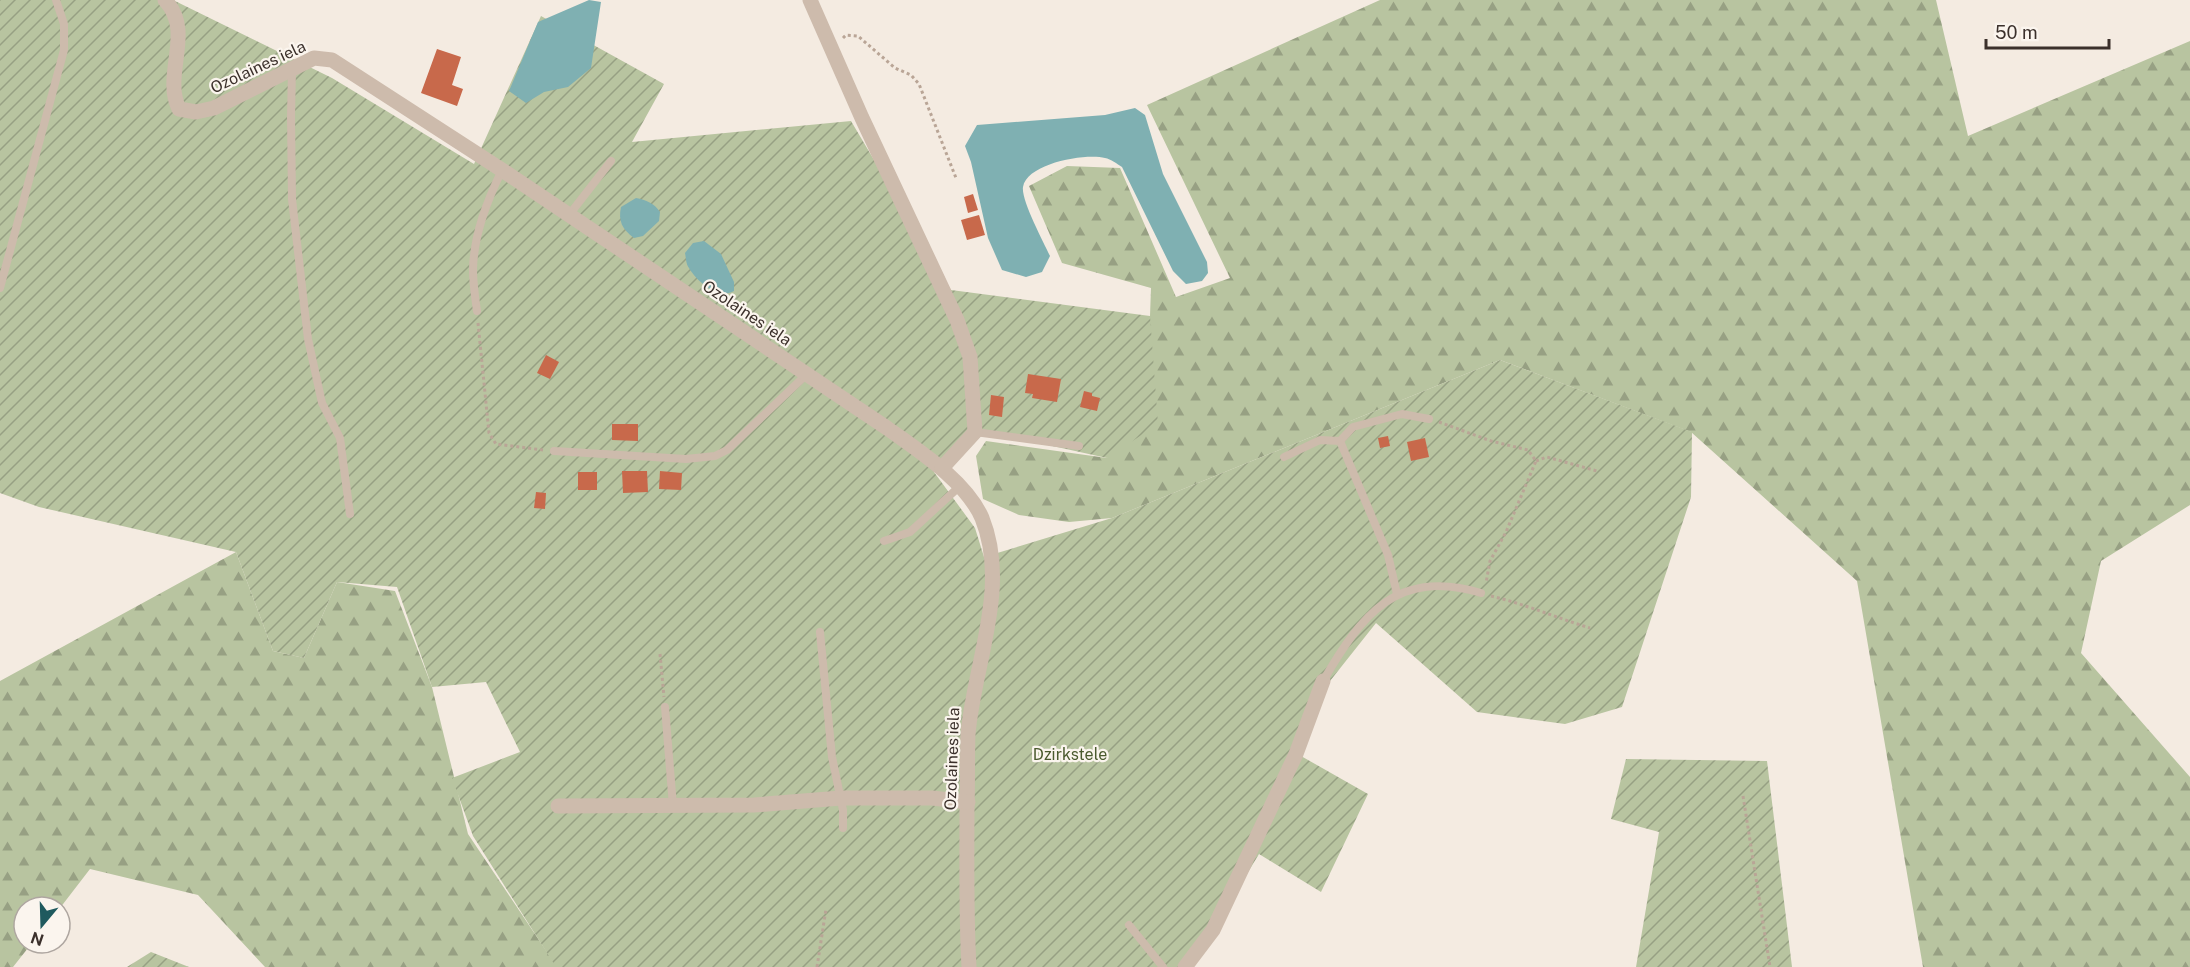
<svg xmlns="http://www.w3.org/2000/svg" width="2190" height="967" viewBox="0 0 2190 967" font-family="'Public Sans',sans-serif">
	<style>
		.forest { fill: url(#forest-firs) }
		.garden { fill: url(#garden-furrows) }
		.water { fill: #7fb0b2 }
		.building { fill: #c8694b }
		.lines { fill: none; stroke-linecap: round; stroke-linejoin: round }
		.path { stroke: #b9a596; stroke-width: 3; stroke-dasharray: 3 3; stroke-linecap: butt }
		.service { stroke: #cdbbac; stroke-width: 8 }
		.minor { stroke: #cdbbac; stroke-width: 15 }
		.labels { text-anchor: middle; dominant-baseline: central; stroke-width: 4.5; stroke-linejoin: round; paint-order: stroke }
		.street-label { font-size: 16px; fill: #3b302b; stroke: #fbf5ee }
		.park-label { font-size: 16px; fill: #4a5a2e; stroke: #fbf5ee }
	</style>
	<defs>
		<pattern id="forest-firs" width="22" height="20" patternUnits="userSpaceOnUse" patternTransform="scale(1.5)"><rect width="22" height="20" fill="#b8c4a0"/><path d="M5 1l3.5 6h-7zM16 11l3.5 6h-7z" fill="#97a083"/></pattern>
		<pattern id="garden-furrows" width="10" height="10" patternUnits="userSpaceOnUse" patternTransform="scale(1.5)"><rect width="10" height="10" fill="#b8c4a0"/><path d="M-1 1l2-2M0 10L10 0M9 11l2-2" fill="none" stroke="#97a083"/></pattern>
	</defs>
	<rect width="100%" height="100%" fill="#f4ebe1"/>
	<g class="forest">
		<polygon points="1380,0 1936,0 1968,136 2190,41 2190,505 2101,561 2081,653 2190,777 2190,967 1923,967 1857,581 1691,432 1500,360 1112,518 1069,522 1019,515 983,499 976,456 986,441 1107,458 1150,316 1151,288 1062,263 1029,186 1067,166 1120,168 1176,297 1230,278 1147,105"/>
		<polygon points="236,552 273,651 304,658 337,582 395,591 432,687 468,834 557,967 265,967 198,895 90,869 60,908 24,907 24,943 32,943 13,967 0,967 0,681"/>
	</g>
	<g class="garden">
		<polygon points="0,0 173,0 332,78 474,164 541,16 664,84 632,142 851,121 951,290 1150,316 1158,424 1107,458 975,429 934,472 975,528 984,557 1112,518 1500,360 1692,432 1691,497 1622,707 1565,724 1477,712 1376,623 1330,681 1301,756 1368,794 1321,892 1259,854 1191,967 556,967 473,836 452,778 520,752 486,682 432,687 397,587 337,582 304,658 273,651 236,552 39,507 0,493"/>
		<polygon points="1626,759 1767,761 1792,967 1636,967 1659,832 1611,819"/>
		<polygon points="151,952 189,967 127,967"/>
	</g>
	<g class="water">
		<polygon points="589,0 601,2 591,68 568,87 544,92 526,103 509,91 538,22"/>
		<path d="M1135 108 1145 115 1163 174 1207 262 1208 273 1202 281 1186 284 1173 271 1122 167C1117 164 1111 159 1105 158 1086 153 1027 163 1023 187 1021 200 1043 241 1050 256L1042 272 1026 277 1002 270 988 238 971 162 965 146 977 125 1105 115Z"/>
		<path d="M636 198C646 200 654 203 660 212L659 221 643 236 634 238C622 229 618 221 621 207Z"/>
		<path d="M704 241 721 254 734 282V291C719 300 697 282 689 268 686 264 686 258 685 253L693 243Z"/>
	</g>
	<g class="building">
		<polygon points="437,49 461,57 452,85 463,89 457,106 421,93"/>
		<polygon points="973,194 978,210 968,213 964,197"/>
		<polygon points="979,215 985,235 967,240 961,220"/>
		<polygon points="546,355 559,362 550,379 537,373"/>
		<polygon points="1028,374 1061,379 1057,402 1032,398 1033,394 1025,393"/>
		<polygon points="1084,391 1092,393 1092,396 1100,398 1097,411 1080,407"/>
		<polygon points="991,395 1004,397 1002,417 989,415"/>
		<polygon points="612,424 638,424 638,441 612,440"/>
		<polygon points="1388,436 1390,446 1380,448 1378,438"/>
		<polygon points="1425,438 1429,457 1411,461 1407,442"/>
		<polygon points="622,471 647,471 648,492 623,493"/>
		<polygon points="660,471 682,473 681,490 659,489"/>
		<rect x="578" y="472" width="19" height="18"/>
		<polygon points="536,492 546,493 545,509 534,508"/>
	</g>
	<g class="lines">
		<g class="path">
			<polyline points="843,38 846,35 858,36 895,68 911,75 919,84 956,178"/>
			<polyline points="478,323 489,433 496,444 543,450"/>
			<polyline points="1439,422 1491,441 1528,450 1536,461 1506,532 1490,561 1486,583"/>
			<polyline points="1536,461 1547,457 1597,471"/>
			<path d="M1491 596C1525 604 1557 618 1590 628"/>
			<polyline points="660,654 664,697"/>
			<polyline points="1743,796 1770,967"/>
			<polyline points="817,967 826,909"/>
		</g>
		<g class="service">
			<polyline points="292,69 291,117 292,199 308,339 322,403 340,438 350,514"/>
			<polyline points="569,215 611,161"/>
			<polyline points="0,288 64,50 64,24 56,0"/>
			<path d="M477 311C475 297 473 283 473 269 474 234 487 201 502 170"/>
			<polyline points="975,432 1079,446"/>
			<polyline points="1340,441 1353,427 1402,414 1429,419"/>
			<polyline points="554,451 686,459 715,456 727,450 806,375"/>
			<polyline points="1284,457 1320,440 1340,441 1388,555 1397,594"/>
			<polyline points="884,541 910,532 960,486"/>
			<polyline points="820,632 832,757 843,810 843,828"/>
			<path d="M1323 681C1362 614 1397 568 1481 593"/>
			<polyline points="665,707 673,806"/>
			<polyline points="1129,925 1163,967"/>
		</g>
		<g class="minor">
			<path d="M165 0C195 32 162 74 179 109L196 112 214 108 314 58 332 60 502 170 887 428C919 451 966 481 982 518 1010 587 974 664 968 734 967 758 968 783 967 807 967 861 966 914 969 967"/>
			<polyline points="810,0 862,118 957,320 970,357 975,432 942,468"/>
			<polyline points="558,806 754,805 841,798 932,798 968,802"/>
			<polyline points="1185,967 1213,930 1296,754 1323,681"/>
		</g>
	</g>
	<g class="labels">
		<g class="street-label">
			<text transform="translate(258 67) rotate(-25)">Ozolaines iela</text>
			<text transform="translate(747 313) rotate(34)">Ozolaines iela</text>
			<text transform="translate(952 759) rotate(-88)">Ozolaines iela</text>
		</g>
		<g class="park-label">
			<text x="1070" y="754">Dzirkstele</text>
		</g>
	</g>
	<g transform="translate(42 925) rotate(199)"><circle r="28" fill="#fbf5ee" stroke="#aea6a0" stroke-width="1.5"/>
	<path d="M0-4.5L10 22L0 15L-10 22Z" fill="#1f5a5e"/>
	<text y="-9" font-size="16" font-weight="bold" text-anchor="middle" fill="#3b302b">N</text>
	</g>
	<path d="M1986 39v9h123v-9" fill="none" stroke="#3b302b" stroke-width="3"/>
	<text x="1995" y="39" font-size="18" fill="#3b302b" stroke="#fbf5ee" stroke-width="4.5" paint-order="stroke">50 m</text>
</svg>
